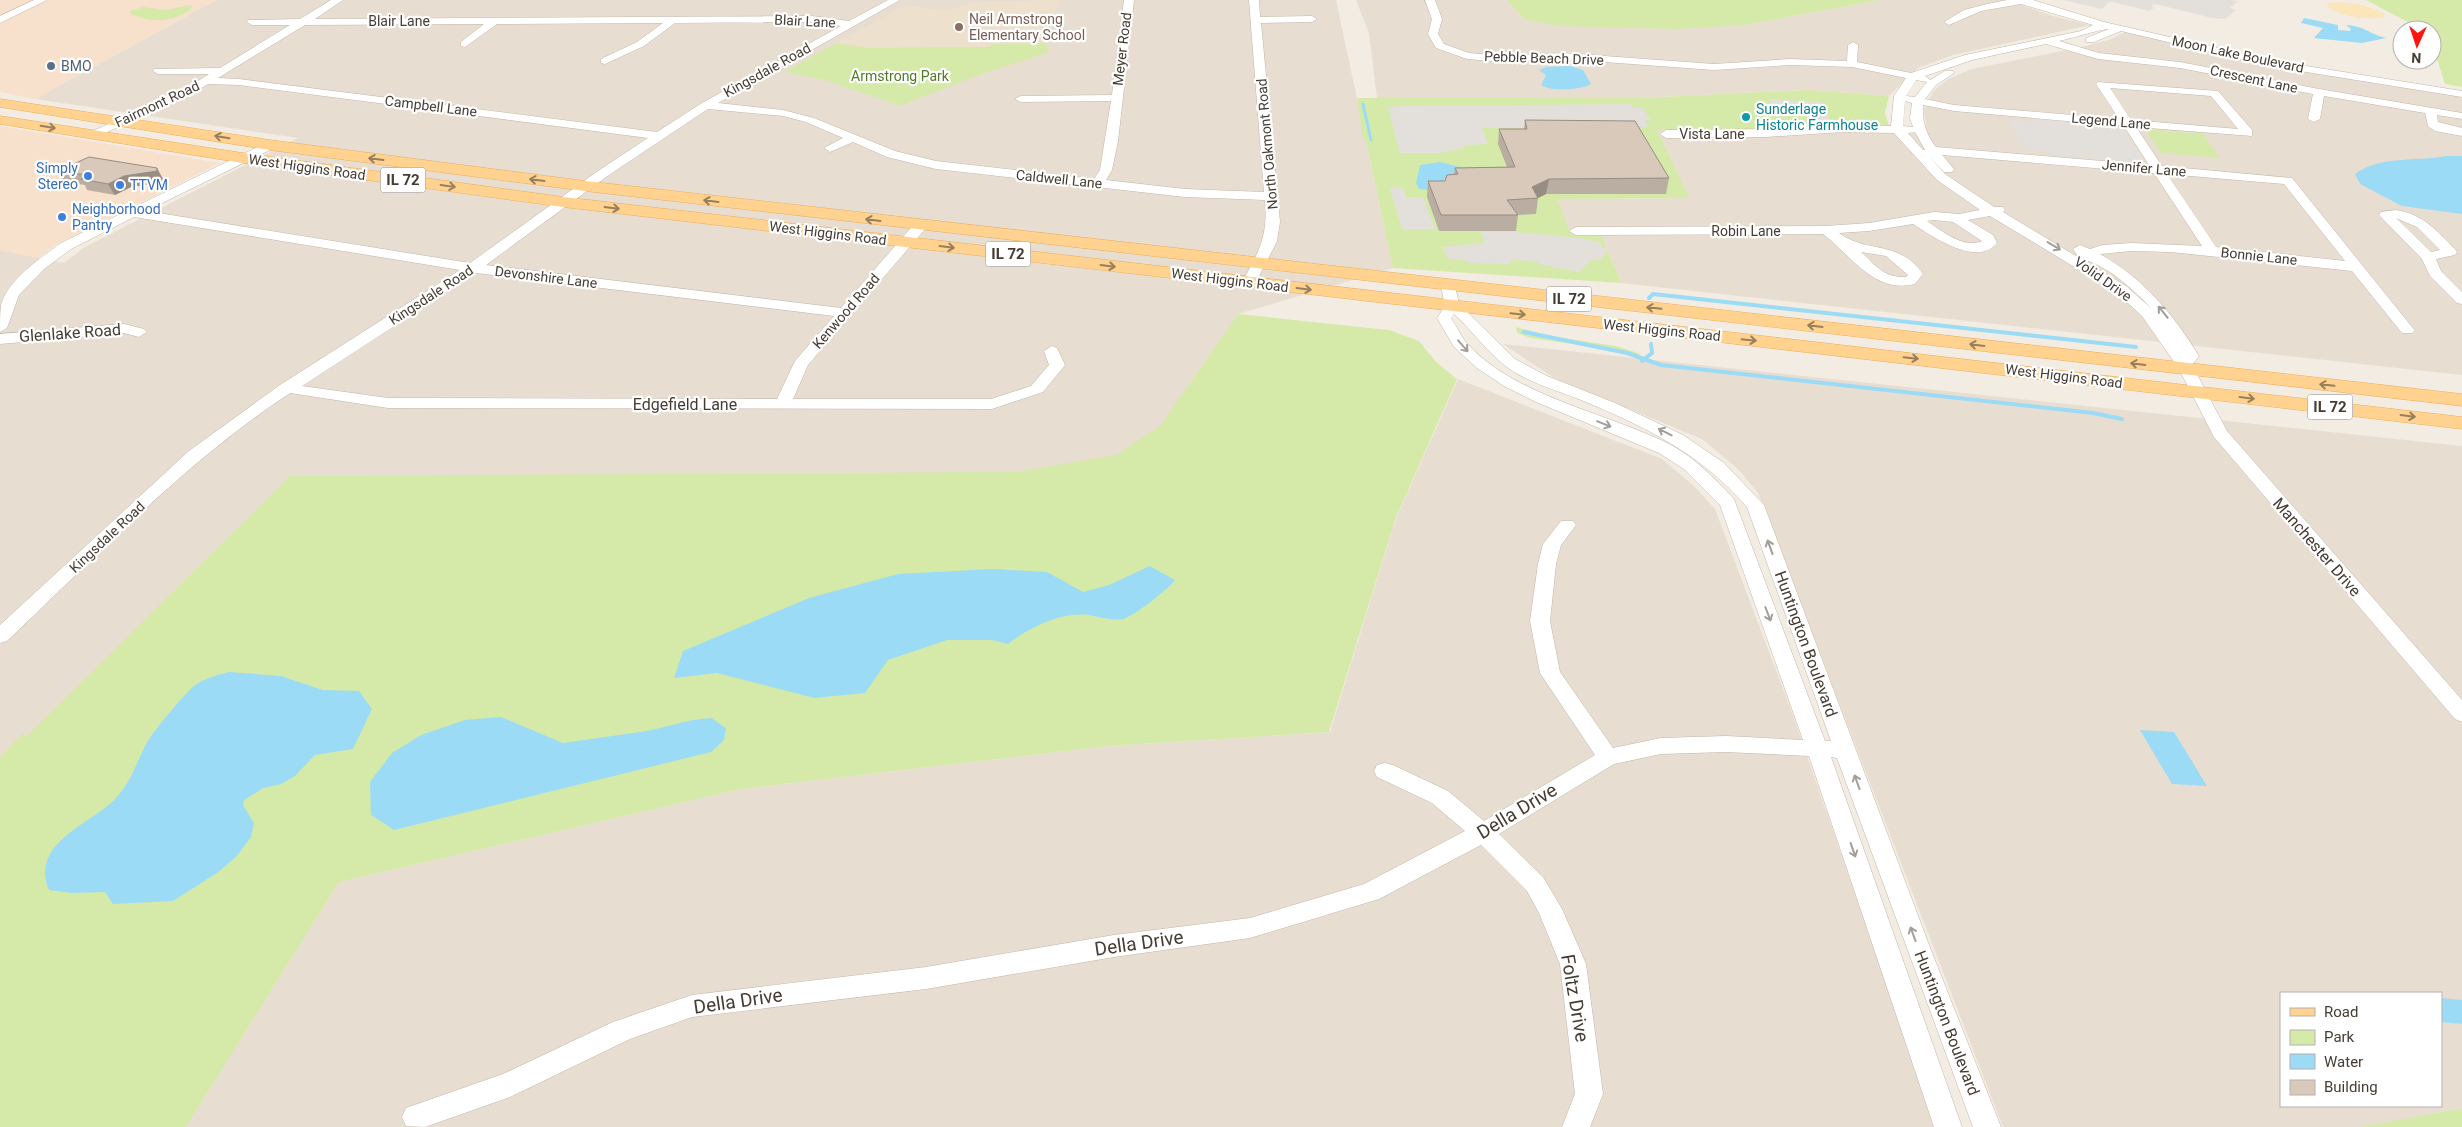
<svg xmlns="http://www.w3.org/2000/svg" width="2462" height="1127" viewBox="0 0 2462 1127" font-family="Roboto,sans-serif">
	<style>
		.residential { fill: #e7ded1; fill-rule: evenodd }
		.commercial { fill: #f7e0cc }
		.education { fill: #ede0cc }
		.green { fill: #d5eaa9 }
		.sand { fill: #fbe6bc }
		.parking { fill: #e3e0dc }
		.water { fill: #9bdbf5 }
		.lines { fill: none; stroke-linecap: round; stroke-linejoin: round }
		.stream-far1 { stroke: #9bdbf5; stroke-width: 3 }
		.stream { stroke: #9bdbf5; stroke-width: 4 }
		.minor-casing { stroke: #c2b6a9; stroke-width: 1 }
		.major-casing { stroke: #ebad59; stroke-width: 1 }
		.minor { fill: #fff; fill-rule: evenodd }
		.major { fill: #ffd290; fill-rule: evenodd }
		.wall { fill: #baada1 }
		.shaded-wall { fill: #978d83 }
		.building { fill: #d8c9bb; stroke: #978d83 }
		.oneway { stroke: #99805d }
		.oneway2 { stroke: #a29e99 }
		.education-dot { fill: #8d6e63; stroke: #fff; stroke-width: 2 }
		.service-dot { fill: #5c6f8a; stroke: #fff; stroke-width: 2 }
		.culture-dot { fill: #0f9aa8; stroke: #fff; stroke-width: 2 }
		.shop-dot { fill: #3f7fe0; stroke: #fff; stroke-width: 2 }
		.labels { text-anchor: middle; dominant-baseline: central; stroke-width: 4.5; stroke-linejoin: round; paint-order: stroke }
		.far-education-label { font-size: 14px; fill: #785e54; stroke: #fff; text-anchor: start }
		.far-street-label { font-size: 14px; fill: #453c33; stroke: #fff }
		.far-service-label { font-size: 14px; fill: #4e5e75; stroke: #fff; text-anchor: start }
		.far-park-label { font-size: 14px; fill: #4f7a23; stroke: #fff }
		.far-culture-label { font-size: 14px; fill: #0d838f; stroke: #fff; text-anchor: start }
		.far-shop-label { font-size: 14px; fill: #366cbe; stroke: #fff; text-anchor: start }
		.shield { fill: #fff; stroke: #7d7670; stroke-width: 1 }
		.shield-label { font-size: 15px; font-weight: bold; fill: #453c33 }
		.street-label { font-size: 16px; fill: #453c33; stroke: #fff }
		.near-street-label { font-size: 19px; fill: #453c33; stroke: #fff }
	</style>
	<rect width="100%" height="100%" fill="#f3ece3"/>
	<g class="residential">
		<polygon points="216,0 1336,0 1393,268 1238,314 1162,425 1116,455 0,764 0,250 64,263 85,247 298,138 35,99"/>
		<polygon points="1356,0 1507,0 1523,19 1744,25 1880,0 2007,0 2053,16 2090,25 1953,55 1918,68 1889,96 1808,90 1640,98 1377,98 1369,33"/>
		<polygon points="2127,31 2258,62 2462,97 2462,375 1621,283 1602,236 1572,236 1557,199 1690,198 1657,130 1927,133 1924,109 1933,92 1946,80 1972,69 2086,46 2111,39"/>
		<path d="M1503 344 2462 446V1110L2364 1127H2003L1758 493 1738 469 1702 439 1554 378ZM2281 993H2441V1106H2281Z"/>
		<polygon points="1458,379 1662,459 1695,487 1715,509 1791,710 1936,1127 186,1127 339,882 741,789 1109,746 1330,732 1395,521"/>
	</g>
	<g class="commercial">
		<polygon points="0,0 216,0 35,99 0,92"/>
		<polygon points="0,126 220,163 57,244 38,258 0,250"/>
	</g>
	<polygon class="education" points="1059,0 1047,43 994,44 988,47 869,48 836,43 906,5 945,11 973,2"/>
	<g class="green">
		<polygon points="1507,0 1880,0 1744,25 1677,29 1559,26 1523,19"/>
		<polygon points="2366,0 2462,0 2462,87 2445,84 2432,43 2432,30 2423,30"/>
		<path d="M190 5 193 6C178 23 150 24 130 13V11L143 7 166 10Z"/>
		<polygon points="836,43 869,48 988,47 994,44 1047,43 1047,53 981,74 900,106 825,80 785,72"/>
		<polygon points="1808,90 1889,96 1885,113 1891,132 1657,130 1690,198 1557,199 1572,236 1602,236 1621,283 1393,268 1366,141 1362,136 1357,98 1640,98"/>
		<polygon points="2145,129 2203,134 2220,158 2161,153"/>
		<polygon points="1238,314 1389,330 1419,341 1436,362 1457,379 1395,520 1329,732 1109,746 741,789 339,882 186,1127 0,1127 0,757 23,733 26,737 290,476 1016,472 1116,455 1161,425"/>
		<polygon points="1516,327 1550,336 1616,346 1641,354 1636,356 1613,350 1531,338 1517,333"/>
		<polygon points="2453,1110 2462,1110 2462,1127 2361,1127"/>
	</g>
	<path class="sand" d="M2341 2C2356 4 2372 5 2385 15L2384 17C2365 21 2344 17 2327 7L2328 3Z"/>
	<g class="parking">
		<polygon points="2063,0 2231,0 2238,1 2230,8 2236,10 2225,19 2212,18 2155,4 2151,6 2154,8 2149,11 2113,2 2109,2 2102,9"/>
		<polygon points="1769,99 1822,102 1831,122 1808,120 1803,109 1772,107"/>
		<polygon points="1631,104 1633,108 1643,108 1651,120 1644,121 1648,127 1482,128 1488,144 1466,145 1463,148 1439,153 1400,153 1388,108 1393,108 1393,106"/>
		<polygon points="2035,119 2122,127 2144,163 2053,155 2051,151 2023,150 2009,120 2036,123"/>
		<polygon points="1403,187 1406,197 1423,197 1435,229 1402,229 1390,188"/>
		<polygon points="1481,232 1515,232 1579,238 1603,243 1600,247 1608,248 1601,260 1592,259 1579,272 1539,264 1537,261 1510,260 1511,264 1470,263 1465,260 1449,259 1442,247 1485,243"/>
	</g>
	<g class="water">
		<path d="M2304 18 2338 25V30L2350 31 2351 29 2346 25C2365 26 2369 34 2386 38L2362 43 2314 38 2323 28 2301 23Z"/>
		<path d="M1570 66 1583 70 1591 84C1581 90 1551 92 1541 85L1546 75 1539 70 1546 67Z"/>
		<path d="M2446 156H2462V214L2402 206 2360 184 2355 174C2381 155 2416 162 2446 156Z"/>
		<polygon points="1440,162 1471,170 1472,177 1446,178 1443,181 1443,184 1429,190 1419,189 1416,183 1420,165"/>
		<path d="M1150 566 1175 580C1167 590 1136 615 1123 619 1113 621 1100 617 1089 615 1060 612 1030 627 1008 644L992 640H947L888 660 865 693 814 698 717 673 674 678 683 651 809 598 898 574 993 569 1047 572 1083 592 1109 585Z"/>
		<path d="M229 672 281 676 323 690 359 691 372 709 353 749 315 755 295 776 281 784 263 788 244 800 243 805 254 823 251 837 236 857 217 873 173 901 113 904 105 892 72 893 49 890C44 878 43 867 50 854 65 828 103 816 121 792 132 778 138 760 146 744 152 733 185 693 194 686 205 678 217 675 229 672Z"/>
		<polygon points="501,717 563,743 647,731 693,720 711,718 726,728 724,740 711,752 394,830 371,815 370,782 392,753 421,735 465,720"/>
		<polygon points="2140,730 2174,732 2207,786 2172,784"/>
		<polygon points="2441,998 2462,1000 2462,1024 2441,1022"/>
	</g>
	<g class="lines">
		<polyline class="stream-far1" points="1363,104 1371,140"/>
		<g class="stream">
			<polyline points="1649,298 1653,294 2136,347"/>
			<polyline points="1524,332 1627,353 1661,365 2093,413 2122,419"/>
			<polyline points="1642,361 1652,353 1651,344"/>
		</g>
		<defs>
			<g id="minor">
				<polygon points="34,0 47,0 0,23 0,16"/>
				<path d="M331 0H343L315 19 812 16 849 21 888 0H900L718 103 783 110 814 118 895 151 936 161 1094 179 1100 170 1111 101 1021 102 1015 99 1021 96 1112 95 1124 0H1134L1118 141 1112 170 1106 180 1185 189 1264 192 1249 0H1259L1260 17 1312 16 1317 19 1312 22 1261 23 1280 222 1277 241 1254 286H1244L1242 283C1259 250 1268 238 1265 200L1185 197 936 169 887 157 853 142 830 152 824 148 843 138 806 122 783 116 708 109 606 177 486 265 841 308 916 222 921 221 928 225 926 228 808 365 793 399H991L1031 386 1049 365 1044 351 1052 346 1057 348 1065 365 1043 392 992 409 388 408 290 393C185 462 98 555 7 641L0 643V625L189 451 280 385 460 270 134 217 71 249 44 269 19 295 7 328 0 332C0 324 0 313 1 305 9 278 40 259 61 243L270 141 276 145 274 148 146 211 470 263 598 171 648 138 239 85 208 84 190 95 96 137H88L86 134 182 91 209 74H158L153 71 154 69 220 68 290 25H252L247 22 248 20 300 19ZM812 22 841 26 702 103 657 132 239 79 218 78 305 25 484 24 461 42V46L465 47 497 24 663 23 637 42 601 59V63L605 64 644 46 675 23ZM476 273 834 316 795 361 777 399 388 398 302 386Z"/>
				<path d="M1425 0H1435L1442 19 1438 34 1444 44 1469 53 1504 56 1563 53 1714 64 1790 59 1847 61 1848 45 1853 42 1858 45 1857 62 1911 73 1965 55 2081 31 2093 25 2021 4 1981 11 1949 25 1944 22 1964 10 1987 4 2007 0H2033L2104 22 2275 61 2462 91V97L2275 67 2121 31 2094 42H2086V38L2109 29C2105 28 2069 39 2059 41L2099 53 2180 62 2319 89 2462 113V119L2437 115 2438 122 2462 128V136L2435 131 2428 126 2425 113 2324 96 2320 119 2314 122 2308 119 2313 94 2180 68 2098 59 2046 44 1972 60 1925 76 1930 80 1945 71H1953L1954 73 1936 85 1925 99 1954 105 2119 119 2096 84 2098 82 2218 91 2252 130V136L2136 127 2162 166 2292 178 2412 327 2415 330 2412 333H2402L2352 271 2171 252 2132 251 2100 254C2144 279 2173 314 2199 356L2192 365 2227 431 2462 700V722L2455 719 2214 437 2179 369 2142 316 2116 292 1990 216 1968 220 1993 235 1997 243C1977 268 1932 236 1913 224L1869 231 1839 233C1867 254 1898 239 1923 274L1915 284C1874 294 1852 256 1823 234L1576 235 1569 231 1576 227 1826 226 1869 223 1934 212 1959 214 1980 210 1937 180 1894 133 1843 132 1766 137 1666 138 1660 134 1666 130 1766 129 1843 124 1891 126 1894 96 1906 78 1852 67 1790 65 1714 70 1563 59 1504 62 1467 59 1436 48 1428 34 1432 19ZM1916 80 1927 82 1915 97 1906 96ZM2110 88 2211 96 2238 129 2131 120ZM1905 101 1912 103 1910 118 1913 127 1903 126ZM1923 105 1954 111 2124 126 2149 165 1936 147C1926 134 1922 121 1923 105ZM1915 132 1925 150H1923L1908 133ZM1942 155 2154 173 2202 246 2132 243 2102 245 2090 249 2080 245 2073 249 2079 258 2003 212 2005 210 2003 207H1994L1945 174 1929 156 1944 172H1952L1954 169ZM2167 174 2284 184 2345 261 2216 247ZM1934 220 1953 222 1982 241C1963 249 1942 231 1927 221ZM1861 252 1886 256 1908 275 1906 277C1884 278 1876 266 1861 252ZM2079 258C2107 265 2132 288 2152 309L2126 286Z"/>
				<path d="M2396 210C2423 214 2437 231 2455 249L2457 252 2455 255 2436 259 2441 271 2462 292V304L2457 303 2430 276 2422 259 2379 215 2381 212ZM2396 218 2417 227 2440 250 2431 252Z"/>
				<path d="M1448 282 1455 286 1459 304 1515 359 1547 376 1615 403 1683 435 1724 463 1764 505 1929 945 2001 1127H1973L1837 758 1831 757 1962 1127H1934L1809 756 1726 752 1661 754 1614 764 1499 834 1543 877 1562 909 1586 964 1603 1094 1590 1127H1562L1575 1094 1560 964 1539 913 1527 891 1481 845 1379 899 1250 938 1114 957 926 989 692 1017 630 1039 510 1097 425 1127 406 1126 402 1117 406 1108 503 1074 613 1022 692 995 926 967 1114 935 1250 918 1364 884 1465 831 1432 803 1377 777 1374 771 1377 765 1385 763 1393 765 1448 791 1484 821 1595 755 1540 673 1530 621 1538 564 1543 544 1561 521H1573L1576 525 1561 545 1556 564 1550 621 1560 672 1613 748 1661 738 1726 736 1803 740 1720 505 1685 470 1659 453 1536 402 1504 386 1477 368 1454 347 1437 318 1445 306 1441 286ZM1454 314C1475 333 1490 357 1514 372 1536 385 1559 391 1581 400 1646 427 1700 453 1747 507L1831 741H1825L1734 499C1715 479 1695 458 1671 445 1609 413 1511 396 1465 341 1460 334 1456 325 1451 318Z"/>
				<polygon points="124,324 144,329 147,332 139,337 124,333 0,344 0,334"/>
			</g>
			<g id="major">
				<polygon points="0,99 270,140 585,181 2462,394 2462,406 585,191 270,150 0,107"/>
				<polygon points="0,116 243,153 563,197 2462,417 2462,429 563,207 243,163 0,124"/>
			</g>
		</defs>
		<use href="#minor" class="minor-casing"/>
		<use href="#major" class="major-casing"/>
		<use href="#minor" class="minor"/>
		<use href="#major" class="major"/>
	</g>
	<g class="wall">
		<polygon points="1525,120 1669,178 1666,194 1546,194 1538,198 1536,214 1518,215 1516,231 1439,231 1427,197 1428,181 1445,181 1454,174 1455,168 1507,167 1498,144 1499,129 1524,129"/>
		<polygon points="58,171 163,179 163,182 131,187 115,195 87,190 85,185 64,182"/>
	</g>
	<g class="shaded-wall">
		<polygon points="157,168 163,179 163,182 131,187 115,195 108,184 124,176"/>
		<polygon points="1549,179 1546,194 1538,198 1532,187"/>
	</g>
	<g class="building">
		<polygon points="1525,120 1635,121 1669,178 1549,179 1532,187 1538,198 1507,200 1518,215 1441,215 1428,181 1445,181 1447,175 1458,174 1455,168 1515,167 1499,129 1527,129"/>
		<polygon points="89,157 157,168 157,171 124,176 108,184 81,179 88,175 58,171"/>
	</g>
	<defs><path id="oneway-shaft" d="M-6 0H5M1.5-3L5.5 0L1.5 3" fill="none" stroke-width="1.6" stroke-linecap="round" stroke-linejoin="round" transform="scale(1.25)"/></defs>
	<g class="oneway">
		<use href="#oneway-shaft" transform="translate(48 127) rotate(9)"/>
		<use href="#oneway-shaft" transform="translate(222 137) rotate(-171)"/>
		<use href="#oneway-shaft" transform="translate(376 159) rotate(-173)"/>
		<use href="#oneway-shaft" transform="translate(537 180) rotate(-173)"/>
		<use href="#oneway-shaft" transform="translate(448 186) rotate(8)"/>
		<use href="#oneway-shaft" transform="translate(711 201) rotate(-173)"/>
		<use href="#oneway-shaft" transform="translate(612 208) rotate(7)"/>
		<use href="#oneway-shaft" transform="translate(873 220) rotate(-173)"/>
		<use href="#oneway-shaft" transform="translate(947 247) rotate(7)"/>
		<use href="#oneway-shaft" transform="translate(1108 266) rotate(7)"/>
		<use href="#oneway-shaft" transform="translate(1304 289) rotate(7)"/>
		<use href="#oneway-shaft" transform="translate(1654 308) rotate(-174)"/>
		<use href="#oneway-shaft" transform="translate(1518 314) rotate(6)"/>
		<use href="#oneway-shaft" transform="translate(1815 326) rotate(-173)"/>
		<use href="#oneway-shaft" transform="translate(1749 340) rotate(6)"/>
		<use href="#oneway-shaft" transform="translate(1977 345) rotate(-173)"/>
		<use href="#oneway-shaft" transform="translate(1911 358) rotate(6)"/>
		<use href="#oneway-shaft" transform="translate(2138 364) rotate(-173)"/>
		<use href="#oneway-shaft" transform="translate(2327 385) rotate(-174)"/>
		<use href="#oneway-shaft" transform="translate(2247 398) rotate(7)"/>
		<use href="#oneway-shaft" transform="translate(2408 416) rotate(7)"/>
	</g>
	<g class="oneway2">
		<use href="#oneway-shaft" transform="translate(2054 246) rotate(31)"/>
		<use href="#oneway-shaft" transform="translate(2163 312) rotate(-129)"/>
		<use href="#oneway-shaft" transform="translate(1463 346) rotate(49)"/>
		<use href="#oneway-shaft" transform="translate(1604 424) rotate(22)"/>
		<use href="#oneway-shaft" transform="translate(1665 432) rotate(-153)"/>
		<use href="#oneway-shaft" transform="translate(1770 547) rotate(-110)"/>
		<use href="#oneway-shaft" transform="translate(1768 614) rotate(69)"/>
		<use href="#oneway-shaft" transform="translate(1857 782) rotate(-110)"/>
		<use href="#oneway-shaft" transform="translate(1853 850) rotate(71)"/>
		<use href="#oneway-shaft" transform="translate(1913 934) rotate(-110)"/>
	</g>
	<circle class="education-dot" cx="959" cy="27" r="5"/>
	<circle class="service-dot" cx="51" cy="66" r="5"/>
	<circle class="culture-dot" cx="1746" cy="117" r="5"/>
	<g class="shop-dot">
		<circle cx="88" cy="176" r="5"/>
		<circle cx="120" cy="185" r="5"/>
		<circle cx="62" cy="217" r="5"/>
	</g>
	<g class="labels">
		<g class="far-education-label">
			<text x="969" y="19">Neil Armstrong<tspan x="969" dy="16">Elementary School</tspan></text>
		</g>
		<g class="far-street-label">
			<text x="399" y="21">Blair Lane</text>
			<text transform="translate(805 21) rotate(3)">Blair Lane</text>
			<text transform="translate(1122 49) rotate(-83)">Meyer Road</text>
			<text transform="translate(2238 54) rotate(12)">Moon Lake Boulevard</text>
			<text transform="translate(1544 58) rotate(2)">Pebble Beach Drive</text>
			<text transform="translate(767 70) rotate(-29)">Kingsdale Road</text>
			<text transform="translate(2254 79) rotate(12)">Crescent Lane</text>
			<text transform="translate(157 104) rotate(-25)">Fairmont Road</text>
			<text transform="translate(431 106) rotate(7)">Campbell Lane</text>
			<text transform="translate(2111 121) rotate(5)">Legend Lane</text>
			<text x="1712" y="134">Vista Lane</text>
			<text transform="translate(1267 144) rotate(-95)">North Oakmont Road</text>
			<text transform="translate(307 167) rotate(8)">West Higgins Road</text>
			<text transform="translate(2144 168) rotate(5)">Jennifer Lane</text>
			<text transform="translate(1059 179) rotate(6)">Caldwell Lane</text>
			<text x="1746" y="231">Robin Lane</text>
			<text transform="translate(828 233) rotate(7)">West Higgins Road</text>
			<text transform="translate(2259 256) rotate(6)">Bonnie Lane</text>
			<text transform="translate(546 277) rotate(7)">Devonshire Lane</text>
			<text transform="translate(2103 279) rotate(35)">Volid Drive</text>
			<text transform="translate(1230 280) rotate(7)">West Higgins Road</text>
			<text transform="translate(431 295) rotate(-33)">Kingsdale Road</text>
			<text transform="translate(846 311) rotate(-49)">Kenwood Road</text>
			<text transform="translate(1662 330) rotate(6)">West Higgins Road</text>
			<text transform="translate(2064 376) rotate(7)">West Higgins Road</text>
			<text transform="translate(107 537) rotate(-43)">Kingsdale Road</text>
		</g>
		<g class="far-service-label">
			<text x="61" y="66">BMO</text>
		</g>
		<g class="far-park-label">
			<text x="900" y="76">Armstrong Park</text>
		</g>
		<g class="far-culture-label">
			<text x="1756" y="109">Sunderlage<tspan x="1756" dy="16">Historic Farmhouse</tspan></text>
		</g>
		<g class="far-shop-label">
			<text x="78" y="168" text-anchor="end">Simply<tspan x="78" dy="16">Stereo</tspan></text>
			<text x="130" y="185">TTVM</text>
			<text x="72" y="209">Neighborhood<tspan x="72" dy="16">Pantry</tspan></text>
		</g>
		<g class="shield">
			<rect x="380.5" y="167.5" width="45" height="25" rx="4"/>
			<rect x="985.5" y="241.5" width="45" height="25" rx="4"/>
			<rect x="1546.5" y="286.5" width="45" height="25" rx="4"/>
			<rect x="2307.5" y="394.5" width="45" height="25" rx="4"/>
		</g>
		<g class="shield-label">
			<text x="403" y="180">IL 72</text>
			<text x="1008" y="254">IL 72</text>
			<text x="1569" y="299">IL 72</text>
			<text x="2330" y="407">IL 72</text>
		</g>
		<g class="street-label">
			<text transform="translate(70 333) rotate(-4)">Glenlake Road</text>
			<text x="685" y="404">Edgefield Lane</text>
			<text transform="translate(2317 547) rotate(49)">Manchester Drive</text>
			<text transform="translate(1806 644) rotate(70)">Huntington Boulevard</text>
			<text transform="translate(1947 1023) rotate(69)">Huntington Boulevard</text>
		</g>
		<g class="near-street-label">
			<text transform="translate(1517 811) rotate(-31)">Della Drive</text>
			<text transform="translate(1139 943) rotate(-8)">Della Drive</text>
			<text transform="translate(1575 998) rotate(80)">Foltz Drive</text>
			<text transform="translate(738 1001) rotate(-8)">Della Drive</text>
		</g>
	</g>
	<rect x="2280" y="992" width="162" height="115" fill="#ffffff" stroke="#b5b1ad"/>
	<rect x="2290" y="1008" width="25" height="8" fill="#ffd290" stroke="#b5b1ad"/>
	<text x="2324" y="1017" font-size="15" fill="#453c33">Road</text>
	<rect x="2290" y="1030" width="25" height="15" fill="#d5eaa9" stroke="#b5b1ad"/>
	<text x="2324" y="1042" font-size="15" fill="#453c33">Park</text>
	<rect x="2290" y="1054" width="25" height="15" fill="#9bdbf5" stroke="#b5b1ad"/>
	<text x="2324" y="1067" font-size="15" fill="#453c33">Water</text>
	<rect x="2290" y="1080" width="25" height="15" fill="#d8c9bb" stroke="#b5b1ad"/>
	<text x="2324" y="1092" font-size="15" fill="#453c33">Building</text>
	<g transform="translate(2417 45) rotate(183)"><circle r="24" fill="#ffffff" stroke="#b5b1ad"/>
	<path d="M0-4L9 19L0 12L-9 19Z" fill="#ff150e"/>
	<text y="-8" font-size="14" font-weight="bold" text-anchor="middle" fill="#453c33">N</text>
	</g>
</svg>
